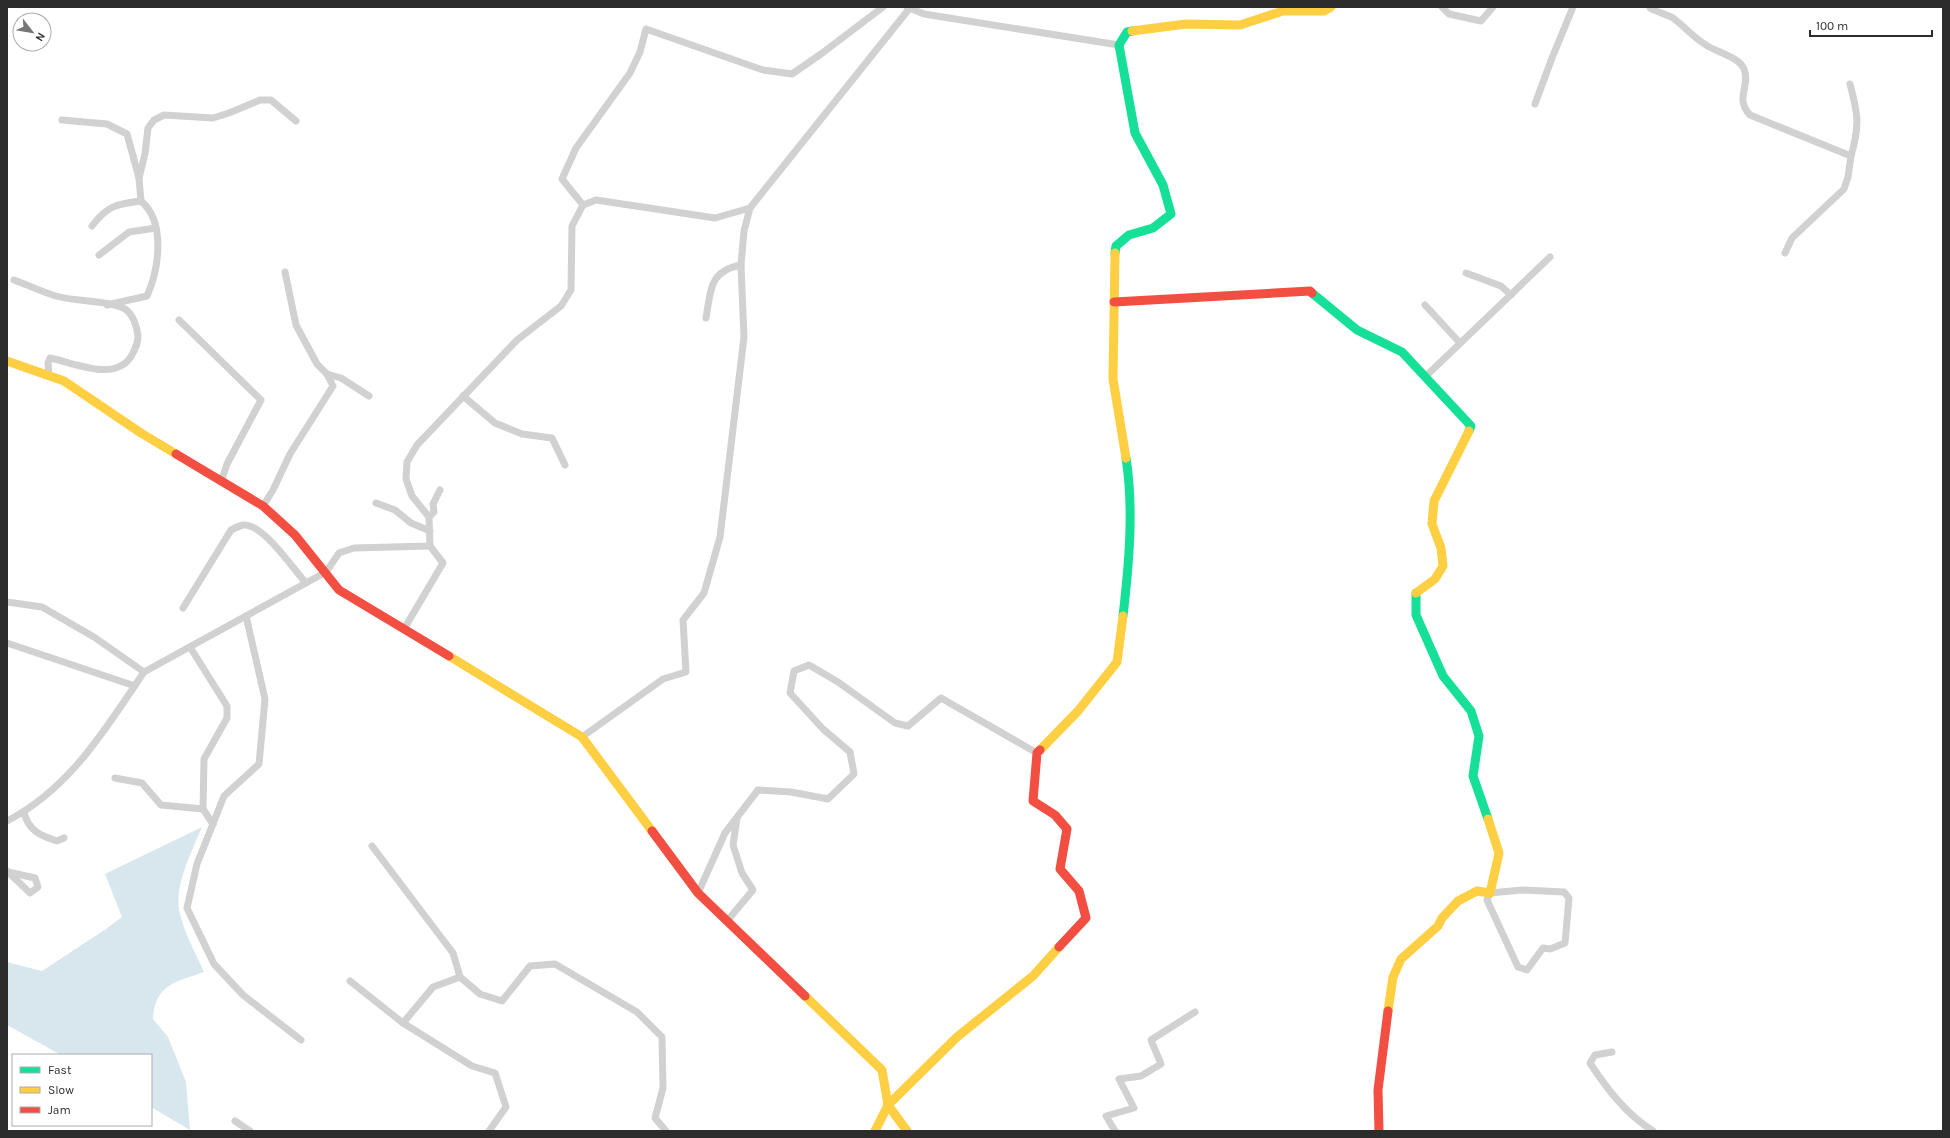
<svg xmlns="http://www.w3.org/2000/svg" width="1950" height="1138" viewBox="0 0 1950 1138" font-family="Karla,sans-serif">
	<style>
		.water { fill: #d8e7ee }
		.lines { fill: none; stroke-linecap: round; stroke-linejoin: round }
		.street { stroke: #d1d1d1; stroke-width: 7 }
		.fast { stroke: #16e098; stroke-width: 9 }
		.slow { stroke: #ffcf43; stroke-width: 9 }
		.jam { stroke: #f24e42; stroke-width: 9 }
	</style>
	<rect width="100%" height="100%" fill="#fff"/>
	<path class="water" d="M202 827C192 851 175 884 179 909 183 931 195 952 204 972 176 982 155 984 153 1019L168 1037 186 1082 190 1130 151 1107V1055H61L7 1025V962L42 971 106 929 122 917 105 874Z"/>
	<g class="lines">
		<g class="street">
			<polyline points="907,7 924,14 1119,45"/>
			<polyline points="1442,7 1449,14 1481,21 1493,7"/>
			<path d="M1650 7V8C1657 12 1666 14 1673 18 1684 26 1694 38 1706 45 1716 52 1739 57 1744 69 1751 86 1734 98 1750 115L1851 156C1860 125 1858 114 1850 84"/>
			<polyline points="1535,104 1552,58 1573,7"/>
			<polyline points="62,120 107,124 127,134 139,178"/>
			<polyline points="583,205 562,179 576,148 630,73 640,52 646,29 763,70 792,74 821,54 883,7"/>
			<path d="M92 226C107 206 116 204 141 201"/>
			<polyline points="1785,253 1792,238 1844,189 1848,177 1851,156"/>
			<polyline points="99,255 129,232 156,228"/>
			<polyline points="1466,273 1501,286 1511,295"/>
			<path d="M14 280C28 285 42 292 56 296 76 302 109 300 125 309 133 314 137 327 138 336 138 343 136 347 133 353 118 384 75 363 50 358L48 363 49 375"/>
			<path d="M107 305 147 296C159 269 166 222 141 201L139 178 145 154 148 128 154 120 164 115 213 118 229 113 260 100H271L296 121"/>
			<polyline points="1425,305 1460,343"/>
			<path d="M706 318C711 290 709 271 741 265"/>
			<polyline points="179,320 261,400 227,464 221,482"/>
			<polyline points="327,374 341,378 369,396"/>
			<polyline points="1425,377 1550,257"/>
			<polyline points="463,396 495,423 522,434 552,438 565,465"/>
			<polyline points="376,503 395,510 411,523 430,531"/>
			<polyline points="263,506 273,490 290,454 333,386 327,374 317,364 296,325 285,272"/>
			<polyline points="429,517 434,512 433,504 440,490"/>
			<polyline points="7,602 42,607 94,637 144,672 326,572 339,553 354,548 430,546 429,517 412,496 406,479 407,462 417,445 517,340 561,306 571,290 572,226 583,205 596,200 715,218 750,208"/>
			<path d="M183 608 231 530C235 528 239 526 243 525 263 523 293 569 306 583"/>
			<polyline points="246,616 265,699 259,764 224,796 197,864 187,908 214,964 243,995 301,1040"/>
			<polyline points="404,629 443,563 430,546"/>
			<polyline points="7,643 135,686"/>
			<polyline points="190,647 227,706 227,718 204,759 203,809 213,824"/>
			<polyline points="582,737 663,679 686,672 683,620 704,593 720,537 744,337 741,265 744,231 750,208 909,9"/>
			<polyline points="115,778 142,783 161,805 203,809"/>
			<path d="M24 813C29 831 41 836 57 841L64 838"/>
			<path d="M7 821C70 789 106 728 144 672"/>
			<polyline points="372,846 453,953 460,977 480,994 502,1001 530,966 555,964 637,1012 662,1037 663,1088 655,1118 666,1131"/>
			<polyline points="7,871 8,872 30,893 38,887 35,878 8,872"/>
			<polygon points="1522,890 1564,892 1569,898 1565,943 1550,949 1543,948 1527,970 1518,967 1487,900 1490,893"/>
			<polyline points="698,893 725,833 758,790 791,792 828,799 854,774 850,752 823,729 790,693 794,671 809,665 838,682 895,723 908,726 941,698 1037,753"/>
			<polyline points="727,921 753,890 742,873 733,845 737,818"/>
			<polyline points="350,981 403,1023 433,987 460,977"/>
			<polyline points="403,1023 472,1066 495,1073 506,1107 489,1131"/>
			<path d="M1612 1052 1595 1055 1590 1063C1607 1089 1626 1114 1653 1131"/>
			<polyline points="235,1121 250,1131"/>
			<polyline points="1115,1131 1106,1116 1134,1108 1119,1079 1141,1076 1161,1064 1151,1040 1195,1012"/>
		</g>
		<g class="fast">
			<polyline points="1115,253 1116,246 1129,235 1153,228 1171,214 1163,185 1135,133 1119,45 1127,32 1132,31"/>
			<polyline points="1312,293 1357,330 1402,352 1471,426 1469,431"/>
			<polyline points="1416,593 1416,615 1443,676 1471,711 1479,736 1473,776 1488,819"/>
			<path d="M1123 616C1129 564 1134 509 1126 458"/>
		</g>
		<g class="slow">
			<polyline points="1132,31 1186,24 1240,25 1283,11 1324,11 1331,7"/>
			<polyline points="1115,253 1113,379 1126,458"/>
			<polyline points="7,361 64,381 141,433 176,454"/>
			<polyline points="1416,593 1435,579 1443,566 1441,548 1432,524 1434,501 1469,431"/>
			<polyline points="449,656 582,737 652,831"/>
			<polyline points="1040,750 1078,711 1117,662 1123,616"/>
			<polyline points="805,996 882,1070 888,1105 907,1131"/>
			<polyline points="1388,1011 1393,977 1401,959 1438,926 1442,918 1458,901 1477,891 1490,893 1499,853 1488,819"/>
			<polyline points="875,1131 888,1105 957,1037 1033,976 1059,947"/>
		</g>
		<g class="jam">
			<polyline points="1114,302 1310,291 1312,293"/>
			<polyline points="176,454 263,506 295,535 339,590 449,656"/>
			<polyline points="1040,750 1037,753 1033,801 1055,815 1067,829 1060,869 1079,891 1086,918 1059,947"/>
			<polyline points="652,831 698,893 805,996"/>
			<polyline points="1379,1131 1378,1090 1388,1011"/>
		</g>
	</g>
	<rect width="1950" height="1138" fill="none" stroke="#2c2c2c" stroke-width="16"/>
	<rect x="12" y="1054" width="140" height="72" fill="#ffffff" stroke="#ababab"/>
	<rect x="20" y="1067" width="20" height="6" fill="#16e098" stroke="#ababab"/>
	<text x="48" y="1074" font-size="12" fill="#2c2c2c">Fast</text>
	<rect x="20" y="1087" width="20" height="6" fill="#ffcf43" stroke="#ababab"/>
	<text x="48" y="1094" font-size="12" fill="#2c2c2c">Slow</text>
	<rect x="20" y="1107" width="20" height="6" fill="#f24e42" stroke="#ababab"/>
	<text x="48" y="1114" font-size="12" fill="#2c2c2c">Jam</text>
	<g transform="translate(32 32) rotate(121)"><circle r="19" fill="#ffffff" stroke="#ababab"/>
	<path d="M0-3L7 15L0 10L-7 15Z" fill="#767676"/>
	<text y="-6" font-size="11" font-weight="bold" text-anchor="middle" fill="#2c2c2c">N</text>
	</g>
	<path d="M1810 30v6h122v-6" fill="none" stroke="#2c2c2c" stroke-width="2"/>
	<text x="1816" y="30" font-size="12" fill="#2c2c2c" stroke="#ffffff" stroke-width="3" paint-order="stroke">100 m</text>
</svg>
